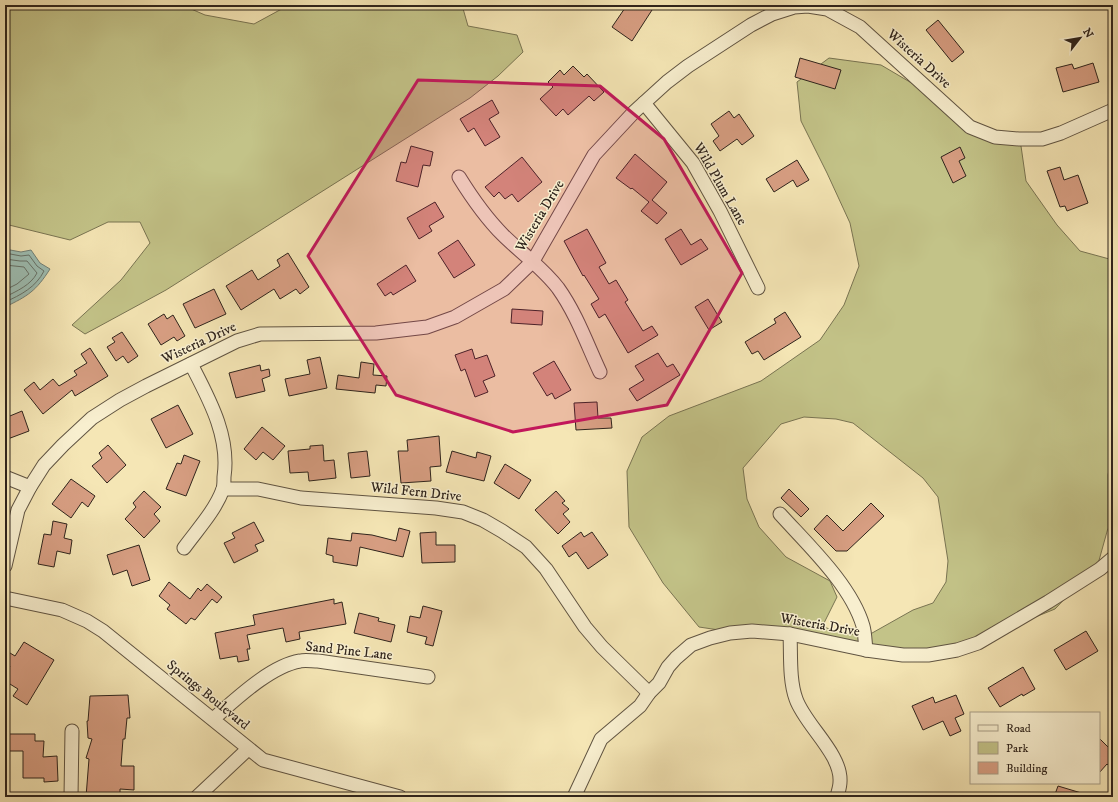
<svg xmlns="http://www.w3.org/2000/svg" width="1118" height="802" viewBox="0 0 1118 802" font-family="'IM FELL DW Pica',serif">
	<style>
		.green { fill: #c3c388; stroke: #797452; fill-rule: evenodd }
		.water { fill: #9dbeb3; stroke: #718077 }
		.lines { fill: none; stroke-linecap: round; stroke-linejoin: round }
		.shore { stroke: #667168; stroke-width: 1 }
		.building { fill: #d79e82; stroke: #2f241c }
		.minor-casing { stroke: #605442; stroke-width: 15 }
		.minor { stroke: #f8efcf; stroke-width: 13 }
		.marked { fill: #c2185b; fill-opacity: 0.2; stroke: #c2185b; stroke-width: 3; stroke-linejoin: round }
		.labels { text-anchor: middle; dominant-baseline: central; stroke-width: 3; stroke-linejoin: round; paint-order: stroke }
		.street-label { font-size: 14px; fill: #2f241c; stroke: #f8efcf }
	</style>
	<rect width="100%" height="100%" fill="#f5e6b5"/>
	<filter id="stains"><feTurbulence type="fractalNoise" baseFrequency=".005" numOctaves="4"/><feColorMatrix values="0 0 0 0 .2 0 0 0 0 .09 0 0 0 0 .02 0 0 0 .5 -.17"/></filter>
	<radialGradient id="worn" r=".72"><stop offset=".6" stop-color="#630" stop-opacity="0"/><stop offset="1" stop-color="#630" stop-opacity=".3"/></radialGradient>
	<g class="green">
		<polygon points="5,5 182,5 205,15 254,24 289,5 462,5 468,26 517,35 523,52 498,76 470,98 166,290 85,334 72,325 121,280 150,243 140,222 108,222 70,240 5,224"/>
		<path d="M829 58 881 65 932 95 985 134 1021 146 1026 181 1057 225 1080 251 1113 260V448L1108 475V528L1098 564 1055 609 959 648 919 660 699 627 663 583 629 527 627 471 642 437 669 416 761 381 820 340 844 305 859 266 850 223 827 173 801 121 797 82ZM804 417 836 419 853 423 923 478 938 497 948 561 946 582 933 603 913 610 865 637 822 627 837 597 830 581 786 557 759 527 747 499 743 468 781 424Z"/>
		<polygon points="1109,119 1113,119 1113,161 1112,159"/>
	</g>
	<path class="water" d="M5 249 21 252 31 250 40 263 50 269C36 291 28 296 5 307Z"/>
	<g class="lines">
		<g class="shore">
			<path d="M5 253 21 256 29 255 37 266 44 271C36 287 21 295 5 302"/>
			<path d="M5 259 20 261H27L37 273C31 285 17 291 5 297"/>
			<polyline points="5,265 24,267 29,274 17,284 5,290"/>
		</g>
	</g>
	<g class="building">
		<polygon points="627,5 644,5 652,10 632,41 612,27"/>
		<polygon points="938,20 964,52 952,62 926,30"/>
		<polygon points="800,58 841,70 835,89 795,77"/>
		<polygon points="1093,63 1099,82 1063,92 1056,68 1072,64 1074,69"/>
		<polygon points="573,66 584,77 587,74 604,92 594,101 589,96 568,115 563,109 556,116 540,99 553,87 548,82 560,70 564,75"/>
		<polygon points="492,100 499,113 489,119 500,137 485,146 474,128 468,132 460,119"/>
		<polygon points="729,111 734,118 739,114 754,136 742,145 737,139 720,151 713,141 719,136 711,124"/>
		<polygon points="411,146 433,152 430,166 423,165 418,187 396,181 401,162 406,163"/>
		<polygon points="960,147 965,158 959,161 966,176 953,183 941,157"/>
		<polygon points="635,154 667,182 652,200 667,213 657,224 641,211 649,202 632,188 631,189 616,178"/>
		<polygon points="522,157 542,182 518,202 512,194 505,199 499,192 494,197 485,187"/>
		<polygon points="797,160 809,180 797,187 793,180 774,192 766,179"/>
		<polygon points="1060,167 1064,180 1078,175 1088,203 1067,211 1065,206 1060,207 1047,171"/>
		<polygon points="435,202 444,217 429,226 432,231 419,239 407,218"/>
		<polygon points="587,229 606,263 599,267 609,284 616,280 628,300 625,302 643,331 652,326 658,335 628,353 605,314 599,318 591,304 599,299 584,275 583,276 564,241"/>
		<polygon points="681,229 691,245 701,239 708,249 681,265 665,239"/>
		<polygon points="458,240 475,265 454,278 438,253"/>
		<polygon points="288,253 309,287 300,294 296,289 280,299 274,289 241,310 226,286 252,270 258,280 280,266 277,260"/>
		<polygon points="406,265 416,281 393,295 391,292 385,296 377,284"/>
		<polygon points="214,289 226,314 195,328 183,304"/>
		<polygon points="708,299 722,322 709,330 695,307"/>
		<polygon points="512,309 543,311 542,325 511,323"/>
		<polygon points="785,312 801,337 764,360 758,351 752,354 745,342 776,323 774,319"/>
		<polygon points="164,314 167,319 173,315 185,336 177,341 174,337 161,345 148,324"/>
		<polygon points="122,332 138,356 128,363 123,356 116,361 107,347 115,342 112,338"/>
		<polygon points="90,348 108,376 75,396 72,390 43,414 24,390 34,382 40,390 53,379 59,386 77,375 74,371 87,363 81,354"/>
		<polygon points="472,349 475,359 487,355 495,376 483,381 488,392 475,397 465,369 461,371 455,355"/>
		<polygon points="658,353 667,367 673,364 680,375 637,401 629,389 644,380 635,366"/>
		<polygon points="320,357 327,388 289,396 285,379 310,374 307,360"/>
		<polygon points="554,361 571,390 555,399 552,393 547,396 533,373"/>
		<polygon points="361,362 374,364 373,375 387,376 386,386 376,385 375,393 336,389 338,375 359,378"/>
		<polygon points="260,365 261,371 269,369 270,376 262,379 265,391 236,398 229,373"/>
		<polygon points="597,402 598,418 611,418 612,428 576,430 574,403"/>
		<polygon points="178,405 193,434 166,448 151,419"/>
		<polygon points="22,411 29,431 5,440 5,418"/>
		<polygon points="262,427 285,446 273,460 263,452 256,460 244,449"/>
		<polygon points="439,436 441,466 430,467 431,481 401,483 398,451 408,451 407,440"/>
		<polygon points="108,445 126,465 107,483 92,466 102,458 99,453"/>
		<polygon points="323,445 324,461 334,460 336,478 309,481 308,472 290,473 288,451 310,449 310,446"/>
		<polygon points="367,451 370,476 351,478 348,453"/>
		<polygon points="452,451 476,458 477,452 491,456 484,481 446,472"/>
		<polygon points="184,455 200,461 186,496 166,489 177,463 181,464"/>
		<polygon points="505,464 531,480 519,499 494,483"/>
		<polygon points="71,479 95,496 88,507 82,502 71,518 52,504"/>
		<polygon points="789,489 809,509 801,517 781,498"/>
		<polygon points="144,491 161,507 154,514 160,521 144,538 125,519 136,507 133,503"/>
		<polygon points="556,491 565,501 562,503 569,509 563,514 570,522 558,534 535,510"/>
		<polygon points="871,503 884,516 847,551 836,551 814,529 827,515 843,531"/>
		<polygon points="53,521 67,524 64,538 72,540 70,554 57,551 54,567 38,564 44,534 51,535"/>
		<polygon points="254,522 264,541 255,545 258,551 234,563 224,543 235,538 232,533"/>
		<polygon points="399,528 410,531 403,557 360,547 357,566 333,562 333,556 326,554 328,538 351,541 352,533 372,535 396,541"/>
		<polygon points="436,532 436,545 455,545 455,562 422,563 420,533"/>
		<polygon points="581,532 584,537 592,532 608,555 588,569 576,552 569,557 562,546"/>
		<polygon points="139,545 150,580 132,586 127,570 113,575 107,555"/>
		<polygon points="169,582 190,599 198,588 201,591 207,584 222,597 217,603 212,599 195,620 191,618 186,624 167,609 170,605 159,596"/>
		<polygon points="334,599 334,604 342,602 346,624 299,632 300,639 286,642 283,628 247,635 250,649 247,649 249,660 238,662 237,656 220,659 215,633 255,625 253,615"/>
		<polygon points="423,606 442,611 433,646 425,644 427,637 407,632 410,616 420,618"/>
		<polygon points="359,613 379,618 378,621 395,625 391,642 354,633"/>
		<polygon points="1086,631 1098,651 1066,670 1054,650"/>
		<polygon points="24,642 54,660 27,705 13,696 18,689 5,681 5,675 10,666 5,663 5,650 15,656"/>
		<polygon points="1023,667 1035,689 1023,696 1022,694 1000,707 988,688"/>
		<polygon points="128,695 130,718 127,718 125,739 123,739 121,766 134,766 134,790 120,789 120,797 86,797 89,759 86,758 92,739 88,738 87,721 88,721 90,696"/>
		<polygon points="956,695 964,714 955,718 961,731 950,736 943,721 923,730 912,706 933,697 935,703"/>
		<polygon points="8,734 35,734 35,741 44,741 43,757 57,756 58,781 44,782 44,778 23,778 23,751 8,751"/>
		<polygon points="1099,738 1113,752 1113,769 1107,764 1099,773"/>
		<polygon points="1058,786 1088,795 1088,797 1054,797"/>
	</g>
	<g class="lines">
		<defs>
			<g id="minor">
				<polyline points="644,103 693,163 720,211 758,288"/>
				<path d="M459 177C472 198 485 217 503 235 521 253 542 267 558 288 576 313 587 344 600 372"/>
				<polyline points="5,477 30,487"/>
				<polyline points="223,489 258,489 301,498 436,508 463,512 483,520 502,531 526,547 546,569 585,627 602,647 649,693"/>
				<path d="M780 514C808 545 851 585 863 626 865 633 865 642 866 650"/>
				<path d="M184 548C197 530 215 511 223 489 224 486 224 481 224 477 230 436 209 399 191 364"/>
				<polyline points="5,566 18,510 30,487 44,465 63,445 92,418 120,400 146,386 237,341 260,334 376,333 427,327 455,317 504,289 533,261 594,155 634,112 667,82 688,66 751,25 772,14 794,7 808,6 827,9 860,27 970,127 995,137 1019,139 1042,139 1061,133 1113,110"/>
				<polyline points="5,598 62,610 87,621 103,631 263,760 400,797"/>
				<path d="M790 634C791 654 789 680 796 699 805 725 842 754 840 782 840 787 838 792 837 797"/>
				<path d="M213 719C235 700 270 666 300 661 305 660 312 661 318 661L428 677"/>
				<polyline points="71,797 72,731"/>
				<polyline points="197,797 248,749"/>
				<polyline points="574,797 601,739 640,706 649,693 659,683 668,667 676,658 691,645 710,638 730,633 752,631 790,634 866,650 903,655 928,655 957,650 978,643 1048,602 1100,569 1113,558"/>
			</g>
		</defs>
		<use href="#minor" class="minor-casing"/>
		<use href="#minor" class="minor"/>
	</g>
	<path class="marked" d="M418 80 600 86 664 139 742 273 667 405 513 432 396 395 308 256Z"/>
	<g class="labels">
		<g class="street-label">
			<text transform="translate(919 59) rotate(42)">Wisteria Drive</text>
			<text transform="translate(720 184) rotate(60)">Wild Plum Lane</text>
			<text transform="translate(540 216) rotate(-59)">Wisteria Drive</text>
			<text transform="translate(199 343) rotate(-25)">Wisteria Drive</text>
			<text transform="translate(416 492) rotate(6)">Wild Fern Drive</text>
			<text transform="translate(820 625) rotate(10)">Wisteria Drive</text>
			<text transform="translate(349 651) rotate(6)">Sand Pine Lane</text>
			<text transform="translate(208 695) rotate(39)">Springs Boulevard</text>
		</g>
	</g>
	<rect width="1118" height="802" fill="none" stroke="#f5e6b5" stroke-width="20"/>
	<rect x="6" y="6" width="1106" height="790" fill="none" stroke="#2f241c" stroke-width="2"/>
	<rect x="10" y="10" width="1098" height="782" fill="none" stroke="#2f241c"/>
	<rect x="970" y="712" width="130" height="72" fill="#f8efcf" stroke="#a89e87"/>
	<rect x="978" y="725" width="20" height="6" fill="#f8efcf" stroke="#a89e87"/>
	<text x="1006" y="732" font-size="12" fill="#2f241c">Road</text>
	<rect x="978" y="742" width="20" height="12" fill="#c3c388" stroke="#a89e87"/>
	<text x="1006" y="752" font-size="12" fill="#2f241c">Park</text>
	<rect x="978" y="762" width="20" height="12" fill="#d79e82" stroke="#a89e87"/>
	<text x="1006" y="772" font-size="12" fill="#2f241c">Building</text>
	<g transform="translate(1080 38) rotate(59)" stroke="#f8efcf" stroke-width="3" paint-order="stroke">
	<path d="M0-3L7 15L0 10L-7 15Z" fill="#2f241c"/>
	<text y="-6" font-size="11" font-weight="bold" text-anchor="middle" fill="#2f241c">N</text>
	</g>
	<rect width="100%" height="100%" filter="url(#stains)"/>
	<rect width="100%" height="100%" fill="url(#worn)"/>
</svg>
